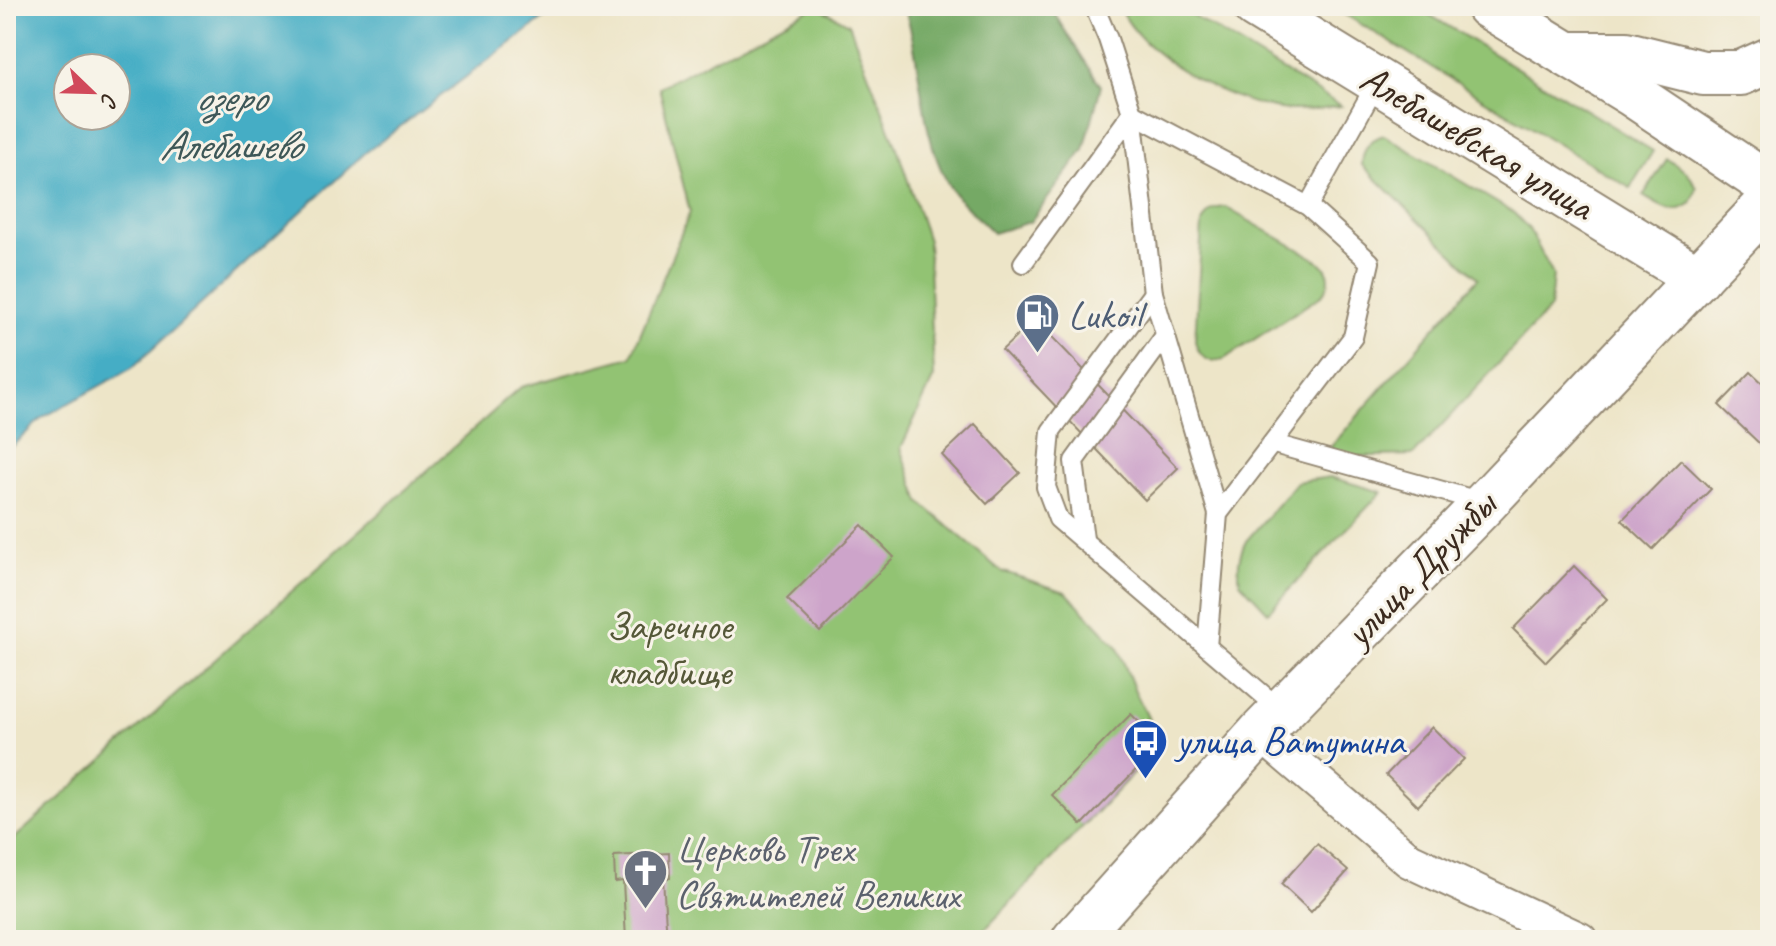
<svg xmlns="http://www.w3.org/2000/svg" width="1776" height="946" viewBox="0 0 1776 946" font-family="Caveat,sans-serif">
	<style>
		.green { fill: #92c373; stroke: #667648; stroke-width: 2 }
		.forest { fill: #75a965; stroke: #586a42; stroke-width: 2 }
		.water { fill: #45adc5; stroke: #406c72; stroke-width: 2; fill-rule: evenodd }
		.building { fill: #cda4ca }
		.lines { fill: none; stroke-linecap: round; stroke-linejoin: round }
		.lane-casing { stroke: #948873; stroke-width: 22 }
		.street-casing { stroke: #948873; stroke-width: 38 }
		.primary-casing { stroke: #948873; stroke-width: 48 }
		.lane { stroke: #fff; stroke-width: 18 }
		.street { stroke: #fff; stroke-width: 34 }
		.primary { stroke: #fff; stroke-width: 44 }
		.labels { text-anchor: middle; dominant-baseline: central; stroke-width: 6; stroke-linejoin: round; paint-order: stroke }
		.street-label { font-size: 40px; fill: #3b2a1e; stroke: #f7f3e8 }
		.service-label { font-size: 40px; fill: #4e5e75; stroke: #f7f3e8; text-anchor: start }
		.park-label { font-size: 40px; fill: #555838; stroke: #f7f3e8 }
		.transit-label { font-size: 40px; fill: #164399; stroke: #f7f3e8; text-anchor: start }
		.worship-label { font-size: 40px; fill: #5b616d; stroke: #f7f3e8; text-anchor: start }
		.water-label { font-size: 42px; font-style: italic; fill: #3e5858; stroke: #f7f3e8 }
	</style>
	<rect width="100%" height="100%" fill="#f7f3e8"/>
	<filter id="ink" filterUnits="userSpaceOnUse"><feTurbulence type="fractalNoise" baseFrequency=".0125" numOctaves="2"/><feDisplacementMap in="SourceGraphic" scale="16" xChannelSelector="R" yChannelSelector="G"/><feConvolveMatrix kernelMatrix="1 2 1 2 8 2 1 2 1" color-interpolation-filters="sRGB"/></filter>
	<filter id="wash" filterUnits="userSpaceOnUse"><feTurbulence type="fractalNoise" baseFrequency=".006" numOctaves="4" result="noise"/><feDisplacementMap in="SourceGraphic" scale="32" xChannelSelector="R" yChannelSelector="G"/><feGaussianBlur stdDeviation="1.8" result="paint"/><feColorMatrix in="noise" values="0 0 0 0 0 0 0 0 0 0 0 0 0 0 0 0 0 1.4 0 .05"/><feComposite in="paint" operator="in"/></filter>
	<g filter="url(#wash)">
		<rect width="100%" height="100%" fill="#ede5c8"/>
		<g class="green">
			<polygon points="816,6 849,24 896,145 928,241 934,377 901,448 920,502 1001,571 1066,592 1117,646 1135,691 1161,744 975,940 6,940 6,846 521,387 631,357 690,212 659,87"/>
			<path d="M1119 6H1177L1341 106C1322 108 1299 112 1280 109 1225 101 1143 58 1119 6Z"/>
			<polygon points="1331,6 1415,6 1653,151 1630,188"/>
			<path d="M1384 135 1514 213 1529 229 1553 275 1550 308 1414 455 1337 457 1328 450 1478 278 1362 165C1363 149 1368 140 1384 135Z"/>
			<path d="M1667 159 1688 173 1697 188 1691 203C1674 217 1660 206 1643 196Z"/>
			<path d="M1225 207 1319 261C1332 273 1332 283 1321 296L1224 359C1208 364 1199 358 1195 341L1202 223C1207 212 1213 208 1225 207Z"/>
			<path d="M1330 477 1382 492 1268 612 1240 582C1237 566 1239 555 1246 541L1297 482Z"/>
		</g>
		<path class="forest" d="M904 6H1051L1060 23 1101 86 1084 150 1030 222 993 233C979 219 955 198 947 182 918 127 923 63 904 6Z"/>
		<path class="water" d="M6 6H555L547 16 365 153 132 368 42 418 6 452ZM68 68H116V116H68Z"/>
		<g id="blocks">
			<g class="building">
				<polygon points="1035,319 1178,468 1145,500 1002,350"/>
				<polygon points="1751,372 1770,390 1770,436 1761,445 1719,405"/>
				<polygon points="975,424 1020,473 987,504 942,455"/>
				<polygon points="1681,460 1711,489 1653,549 1622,520"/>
				<polygon points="862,525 894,557 820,632 787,599"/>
				<polygon points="1574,566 1607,599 1546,662 1513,629"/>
				<polygon points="1131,714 1161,744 1082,825 1052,795"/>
				<polygon points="1432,727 1464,759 1418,806 1386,775"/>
				<polygon points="1317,844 1348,871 1311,912 1281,884"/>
				<polygon points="669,853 670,878 663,878 667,940 626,940 623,881 615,882 614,856"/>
			</g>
		</g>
	</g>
	<g filter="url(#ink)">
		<use href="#blocks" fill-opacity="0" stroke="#948873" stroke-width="2"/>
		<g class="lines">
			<defs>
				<g id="lane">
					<polyline points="1094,6 1108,39 1132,113 1153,293 1218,514"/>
					<polyline points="1308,206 1378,81"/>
					<polyline points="1023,263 1132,113 1308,206 1370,262 1353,337 1218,514 1207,647"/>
					<polyline points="1153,293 1051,431 1046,487 1058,519 1282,711"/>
					<polyline points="1274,444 1482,502"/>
					<polyline points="1084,539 1074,461 1164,337"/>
				</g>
				<polyline id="street" points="1260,733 1409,860 1580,940"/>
				<g id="primary">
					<polyline points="1255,6 1698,278"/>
					<polyline points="1488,6 1632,94 1770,186"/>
					<polyline points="1567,54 1627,54 1703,73 1741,73 1770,60"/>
					<polyline points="1074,940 1260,733 1485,503 1770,201"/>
				</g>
			</defs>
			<use href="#lane" class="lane-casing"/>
			<use href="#street" class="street-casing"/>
			<use href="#primary" class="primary-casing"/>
			<use href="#lane" class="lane"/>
			<use href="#street" class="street"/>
			<use href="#primary" class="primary"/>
		</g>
	</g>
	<defs>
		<symbol id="fuel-pin" viewBox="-11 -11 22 30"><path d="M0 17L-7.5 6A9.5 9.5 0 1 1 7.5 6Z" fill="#5c6f8a" stroke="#f7f3e8"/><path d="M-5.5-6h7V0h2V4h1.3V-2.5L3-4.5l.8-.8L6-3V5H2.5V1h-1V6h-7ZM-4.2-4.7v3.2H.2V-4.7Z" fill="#fff"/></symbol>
		<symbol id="bus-pin" viewBox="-11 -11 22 30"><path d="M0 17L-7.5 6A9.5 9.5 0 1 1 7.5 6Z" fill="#1a4fb4" stroke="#f7f3e8"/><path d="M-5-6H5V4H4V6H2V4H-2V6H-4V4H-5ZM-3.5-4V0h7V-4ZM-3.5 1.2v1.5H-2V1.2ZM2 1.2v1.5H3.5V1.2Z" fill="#fff"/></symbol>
		<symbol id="church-pin" viewBox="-11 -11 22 30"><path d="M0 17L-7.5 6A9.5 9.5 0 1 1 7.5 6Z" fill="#6b7280" stroke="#f7f3e8"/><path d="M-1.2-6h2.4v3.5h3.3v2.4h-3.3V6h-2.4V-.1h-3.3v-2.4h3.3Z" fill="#fff"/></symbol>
	</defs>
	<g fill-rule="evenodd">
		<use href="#fuel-pin" x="1012" y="290" width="51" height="69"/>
		<use href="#bus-pin" x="1120" y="716" width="51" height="69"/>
		<use href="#church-pin" x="620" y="846" width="51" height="69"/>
	</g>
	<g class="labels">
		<g class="street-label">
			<text transform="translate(1477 142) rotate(31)">Алебашевская улица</text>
			<text transform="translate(1420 569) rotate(-46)">улица Дружбы</text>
		</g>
		<g class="service-label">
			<text x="1068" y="315">Lukoil</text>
		</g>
		<g class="park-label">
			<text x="669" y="626">Заречное<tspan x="669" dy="46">кладбище</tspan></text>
		</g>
		<g class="transit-label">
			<text x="1176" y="741">улица Ватутина</text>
		</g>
		<g class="worship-label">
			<text x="676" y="849">Церковь Трех<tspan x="676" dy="46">Святителей Великих</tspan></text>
		</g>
		<g class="water-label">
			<text x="230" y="97">озеро<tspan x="230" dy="48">Алебашево</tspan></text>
		</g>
	</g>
	<rect width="1776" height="946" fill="none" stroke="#f7f3e8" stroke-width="32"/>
	<g transform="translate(92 92) rotate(113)"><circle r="38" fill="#f7f3e8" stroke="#aca397" stroke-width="2"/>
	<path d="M0-6L14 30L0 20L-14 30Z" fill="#d1495b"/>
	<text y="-12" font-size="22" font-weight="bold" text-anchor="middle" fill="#3b2a1e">С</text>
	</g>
</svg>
